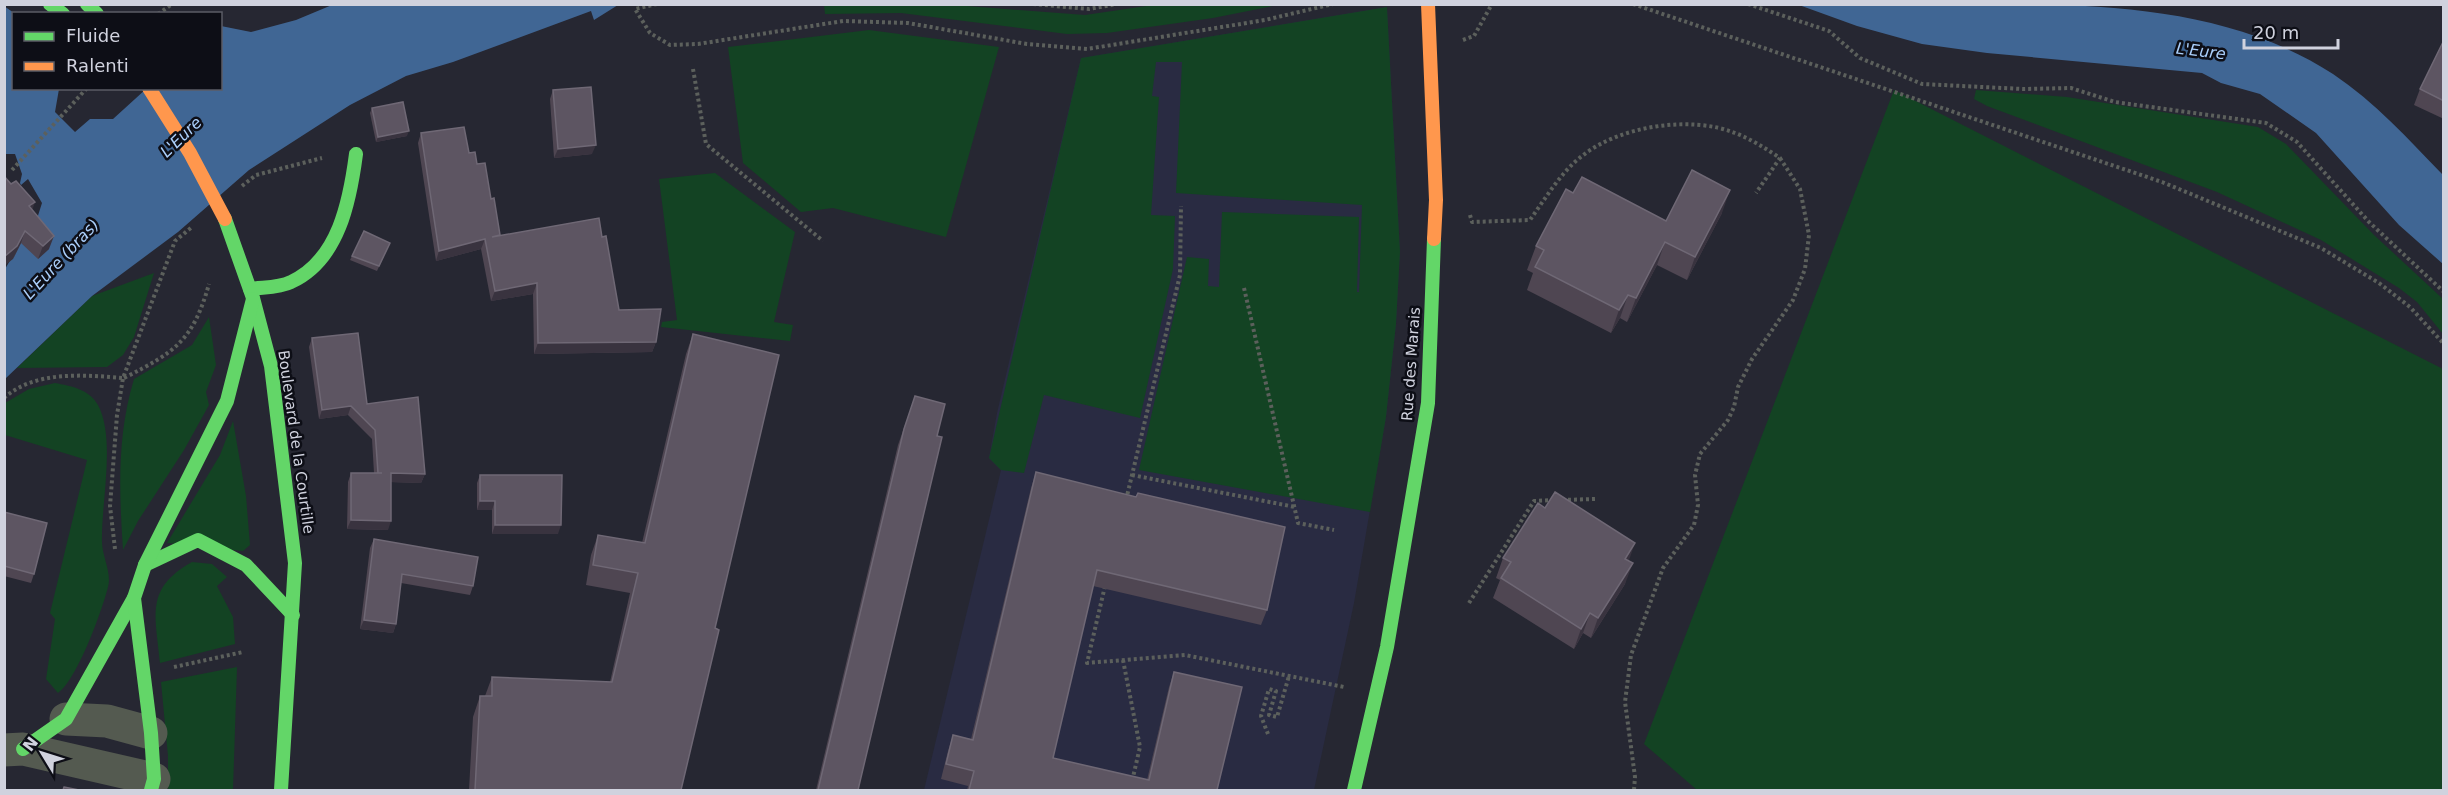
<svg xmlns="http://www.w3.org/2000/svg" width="2448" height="795" viewBox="0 0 2448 795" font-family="'DejaVu Sans',sans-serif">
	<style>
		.built { fill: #292b42 }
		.green { fill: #134323 }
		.water { fill: #406694 }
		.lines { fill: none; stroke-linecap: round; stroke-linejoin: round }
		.path { stroke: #5c605c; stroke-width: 4; stroke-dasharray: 3 3; stroke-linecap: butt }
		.street { stroke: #545a50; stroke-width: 33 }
		.fast { stroke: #63d668; stroke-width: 14 }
		.slow { stroke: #ff974d; stroke-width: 14 }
		.slow-bridge { stroke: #ff974d; stroke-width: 14 }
		.wall { fill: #4f4652 }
		.shaded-wall { fill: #39333f }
		.building { fill: #5d5562; stroke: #6f6875; stroke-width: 1.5 }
		.labels { text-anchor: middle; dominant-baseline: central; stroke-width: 5; stroke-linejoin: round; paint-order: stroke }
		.street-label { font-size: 15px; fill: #d0d2de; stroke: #0d0e16 }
		.water-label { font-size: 16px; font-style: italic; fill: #abcffb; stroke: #0d0e16 }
	</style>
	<rect width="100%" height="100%" fill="#262732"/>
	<polygon class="built" points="1387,7 1400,252 1396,324 1386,417 1354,603 1314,790 924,790 1001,470 989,458 997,413 1081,58"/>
	<g class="green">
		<polygon points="1160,4 1278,5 1213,18 1107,33 1067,34 901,13 825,14 824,5 954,5 1085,15"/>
		<polygon points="1387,7 1400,252 1396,324 1386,417 1370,512 1139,470 1187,257 1209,259 1208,286 1219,287 1222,212 1359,217 1357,292 1359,292 1362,205 1176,193 1182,62 1156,62 1152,96 1159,97 1151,215 1175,216 1173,269 1140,418 1044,395 1024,473 1001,470 989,458 1081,58"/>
		<polygon points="869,30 999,47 946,237 833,208 801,212 743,163 728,47"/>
		<polygon points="1894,90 2443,369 2443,790 1697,790 1644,744"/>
		<polygon points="1976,90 2067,97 2258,127 2286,144 2374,235 2443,299 2443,334 2417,302 2399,288 2321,240 2217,192 1987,106 1974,99"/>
		<polygon points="715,173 795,232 774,322 793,325 790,341 661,327 662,322 677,320 659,179"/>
		<polygon points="154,273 134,337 123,355 107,367 17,368 92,296"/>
		<path d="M209 317 216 365 206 392 209 405 184 450 138 521 123 550C119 491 117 435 134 379L192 345Z"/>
		<path d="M55 383C71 386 89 389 98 405 116 439 101 502 102 542 102 556 112 573 108 587 102 611 77 680 58 693L46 679 55 619 50 613 87 460 5 435V403L29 389Z"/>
		<polygon points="233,421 246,496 250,545 243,551 167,543 220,455"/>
		<path d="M192 562 212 564 227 577 217 586 233 617 235 644 160 663C156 615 144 589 192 562Z"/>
		<polygon points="237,667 233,790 168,790 168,756 161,682"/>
	</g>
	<g class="water">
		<polygon points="332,5 618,5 594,20 591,11 453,62 406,76 350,105 249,170 178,232 92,296 5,379 5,269 24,237 34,228 42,203 28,179 21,185 20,183 22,174 15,154 5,154 4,6 14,13 14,88 59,89 55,112 75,132 90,119 113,119 146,89 220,88 221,26 251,32 296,20"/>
		<path d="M1799 5C1857 4 1915 4 1972 4 2093 4 2227 5 2333 74 2375 102 2408 139 2443 175V264L2399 225 2316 133 2260 94 2221 83 2202 73 1987 53 1922 44 1857 26Z"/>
	</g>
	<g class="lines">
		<g class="path">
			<polyline points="657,4 635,9 650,33 670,45 698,44 843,21 908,23 1027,44 1087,49 1265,20 1333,4"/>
			<polyline points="1033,4 1089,9 1117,4"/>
			<polyline points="1633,4 2162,182 2321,248 2379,283 2410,307 2444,344"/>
			<polyline points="1748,4 1829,31 1860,58 1922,84 2023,89 2071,88 2115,102 2266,123 2297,142 2369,222 2444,292"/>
			<polyline points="158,14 172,4"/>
			<polyline points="1463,40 1474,36 1492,4"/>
			<polyline points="693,69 706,144 823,241"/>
			<polyline points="12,170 87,88"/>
			<polyline points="242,186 256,175 322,158"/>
			<path d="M1470 215 1472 222 1530 220C1545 199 1561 172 1582 156 1619 126 1691 115 1735 133 1751 139 1765 148 1780 158L1756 193"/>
			<polyline points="1244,288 1298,523 1334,530"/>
			<path d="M124 378C175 352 193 341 209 284"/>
			<path d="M4 398C35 370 85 375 123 378"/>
			<polyline points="1132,475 1295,507"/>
			<polyline points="1126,500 1180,275 1181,206"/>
			<polyline points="1562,500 1595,499"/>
			<polyline points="115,549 110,506 117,415 123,378 175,241 192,227"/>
			<polyline points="1105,586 1087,663 1185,655 1344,687"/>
			<polyline points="1469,603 1534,501 1555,500"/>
			<polyline points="1123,660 1140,747 1130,790"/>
			<polyline points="174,667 243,652"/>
			<polyline points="1268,734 1261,716 1269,689 1276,691 1269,715 1277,717 1289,676"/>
			<polyline points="1634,790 1635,777 1625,702 1631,655 1663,568 1694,525 1698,505 1695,475 1700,454 1728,420 1734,407 1738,387 1752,359 1793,300 1805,269 1809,235 1800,189 1780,158"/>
		</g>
		<g class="street">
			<polyline points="66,719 107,721 151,733"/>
			<polyline points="4,750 23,749 154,779"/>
		</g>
		<g class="fast">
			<polyline points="50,4 63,14"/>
			<polyline points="87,4 97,14"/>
			<polyline points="225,219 253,298 271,366 295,563 281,790"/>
			<path d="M250 289C263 287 279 288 291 282 339 260 350 200 356 154"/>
			<polyline points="145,565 198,540 246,565 293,615"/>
			<polyline points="23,749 66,719 134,598"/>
			<polyline points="151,790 154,779 151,733 134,598 145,565 227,401 253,299"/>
			<polyline points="1354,790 1387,647 1428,403 1434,239"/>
		</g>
		<polyline class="slow" points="1428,4 1436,200 1434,239"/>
		<polyline class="slow-bridge" points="149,88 190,153 225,219"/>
	</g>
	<g class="wall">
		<polygon points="2444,40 2444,119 2414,105 2420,89"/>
		<polygon points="553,90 592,154 554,158 550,99"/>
		<polygon points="372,108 407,136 376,142 370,113"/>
		<polygon points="421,133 469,153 477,164 491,199 500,235 602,237 619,310 656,342 652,352 534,354 533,294 491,301 481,249 436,261 418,143"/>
		<polygon points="1573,193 1666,221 1722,213 1687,280 1657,265 1627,322 1620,318 1611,333 1527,290 1533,273 1527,270 1536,246"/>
		<polygon points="32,210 49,249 38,259 21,243 13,259"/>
		<polygon points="390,243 377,271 350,260 352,256"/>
		<polygon points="693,334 715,628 681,790 469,790 473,717 480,696 485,696 492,677 610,682 630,593 586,585 591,555 598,535 642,543 686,354"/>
		<polygon points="312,338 425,474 421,483 391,482 388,530 347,529 348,482 351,473 374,473 372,439 348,415 319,419 309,347"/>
		<polygon points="915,396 937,436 858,790 816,790 898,445"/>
		<polygon points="1036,472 1267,610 1261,625 1093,586 1053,758 1147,780 1169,687 1174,672 1217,790 967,790 968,786 941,779 948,751 953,735 971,739 1031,488"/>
		<polygon points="480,475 558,534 492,534 492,510 477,510 477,483"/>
		<polygon points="4,512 34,574 31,583 4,576"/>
		<polygon points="374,539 473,586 470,595 401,583 396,624 393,633 360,629 370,548"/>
		<polygon points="1503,558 1629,561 1625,584 1591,638 1583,633 1574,649 1493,598 1500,580 1496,578"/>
	</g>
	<g class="shaded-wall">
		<polygon points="409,131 407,136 376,142 378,137"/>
		<polygon points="596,145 592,154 554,158 558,149"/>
		<polygon points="1730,190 1722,213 1687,280 1695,257"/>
		<polygon points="35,202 31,214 29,206"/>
		<polygon points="25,231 21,243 13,259 4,266 4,257"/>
		<polygon points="54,236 49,249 38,259 43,246"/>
		<polygon points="485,239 481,249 436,261 439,251"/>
		<polygon points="1665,242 1657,265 1627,322 1636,298"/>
		<polygon points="537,283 533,294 491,301 495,291"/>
		<polygon points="1628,295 1620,318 1611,333 1619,310"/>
		<polygon points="656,342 652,352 534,354 538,343"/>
		<polygon points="351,406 348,415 319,419 322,410"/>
		<polygon points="391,473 425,474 421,483 388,482"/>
		<polygon points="480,501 495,501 492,510 477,510"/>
		<polygon points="351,520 391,521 388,530 347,529"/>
		<polygon points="495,525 561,525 558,534 492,534"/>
		<polygon points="1635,543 1628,563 1625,559"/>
		<polygon points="1633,563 1625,584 1591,638 1598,618"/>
		<polygon points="1590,613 1583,633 1574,649 1581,629"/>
		<polygon points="364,620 396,624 393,633 360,629"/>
	</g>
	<g class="building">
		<polygon points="2444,40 2444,101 2420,89"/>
		<polygon points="591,87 596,145 558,149 553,90"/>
		<polygon points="403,102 409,131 378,137 372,108"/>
		<polygon points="464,127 469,153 475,152 477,164 485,163 491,199 494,198 500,235 492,237 599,218 602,237 606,236 619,310 661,309 656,342 538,343 537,283 495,291 485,239 439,251 421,133"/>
		<polygon points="1692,170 1730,190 1695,257 1665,242 1636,298 1628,295 1619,310 1535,267 1544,250 1536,246 1566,189 1573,193 1582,177 1666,221"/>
		<polygon points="4,176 11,184 16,181 35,202 29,206 54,236 43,246 25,231 17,246 4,257"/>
		<polygon points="364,231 390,243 379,266 352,256"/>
		<polygon points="358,333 367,404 418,397 425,474 391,473 391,521 351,520 351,473 382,473 378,473 375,430 351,406 322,410 312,338"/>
		<polygon points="693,334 779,355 715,628 719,630 681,790 475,790 480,696 492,696 492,677 612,682 638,573 593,565 598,535 645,543"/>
		<polygon points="915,396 945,404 937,436 942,437 858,790 818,790 904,429"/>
		<polygon points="1036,472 1136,497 1138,493 1285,527 1267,610 1097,570 1053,758 1149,780 1174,672 1242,687 1217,790 969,790 974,771 946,764 953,735 973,740"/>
		<polygon points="480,475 562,475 561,525 495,525 495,501 480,501"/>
		<polygon points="1555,492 1635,543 1625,559 1633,563 1598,618 1590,613 1581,629 1501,578 1511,562 1503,558 1538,503 1545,508"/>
		<polygon points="4,512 47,523 34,574 4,566"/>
		<polygon points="374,539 478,557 473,586 402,574 396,624 364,620"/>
		<polygon points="64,787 79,790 63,790"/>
	</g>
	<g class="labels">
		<g class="street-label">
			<text transform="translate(1411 364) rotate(-86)">Rue des Marais</text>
			<text transform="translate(296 442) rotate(82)">Boulevard de la Courtille</text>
		</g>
		<g class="water-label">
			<text transform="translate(2201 51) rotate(7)">L'Eure</text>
			<text transform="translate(181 137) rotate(-44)">L'Eure</text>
			<text transform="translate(61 259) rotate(-47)">L'Eure (bras)</text>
		</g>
	</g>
	<rect width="2448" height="795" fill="none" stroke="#d0d2de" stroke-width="12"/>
	<rect x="12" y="12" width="210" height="78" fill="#0d0e16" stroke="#5b5c66" stroke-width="1.5"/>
	<rect x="24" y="32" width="30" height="9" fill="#63d668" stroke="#5b5c66" stroke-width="1.5"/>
	<text x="66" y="42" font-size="18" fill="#d0d2de">Fluide</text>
	<rect x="24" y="62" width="30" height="9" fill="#ff974d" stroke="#5b5c66" stroke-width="1.5"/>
	<text x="66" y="72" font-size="18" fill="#d0d2de">Ralenti</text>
	<g transform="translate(42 753) rotate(308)" stroke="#0d0e16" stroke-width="4.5" paint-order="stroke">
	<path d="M0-4.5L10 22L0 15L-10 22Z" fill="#d0d2de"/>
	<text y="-9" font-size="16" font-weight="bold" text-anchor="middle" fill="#d0d2de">N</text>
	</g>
	<path d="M2244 39v9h94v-9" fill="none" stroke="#d0d2de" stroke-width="3"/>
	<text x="2253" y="39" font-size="18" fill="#d0d2de" stroke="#0d0e16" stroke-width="4.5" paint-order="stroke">20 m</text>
</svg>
